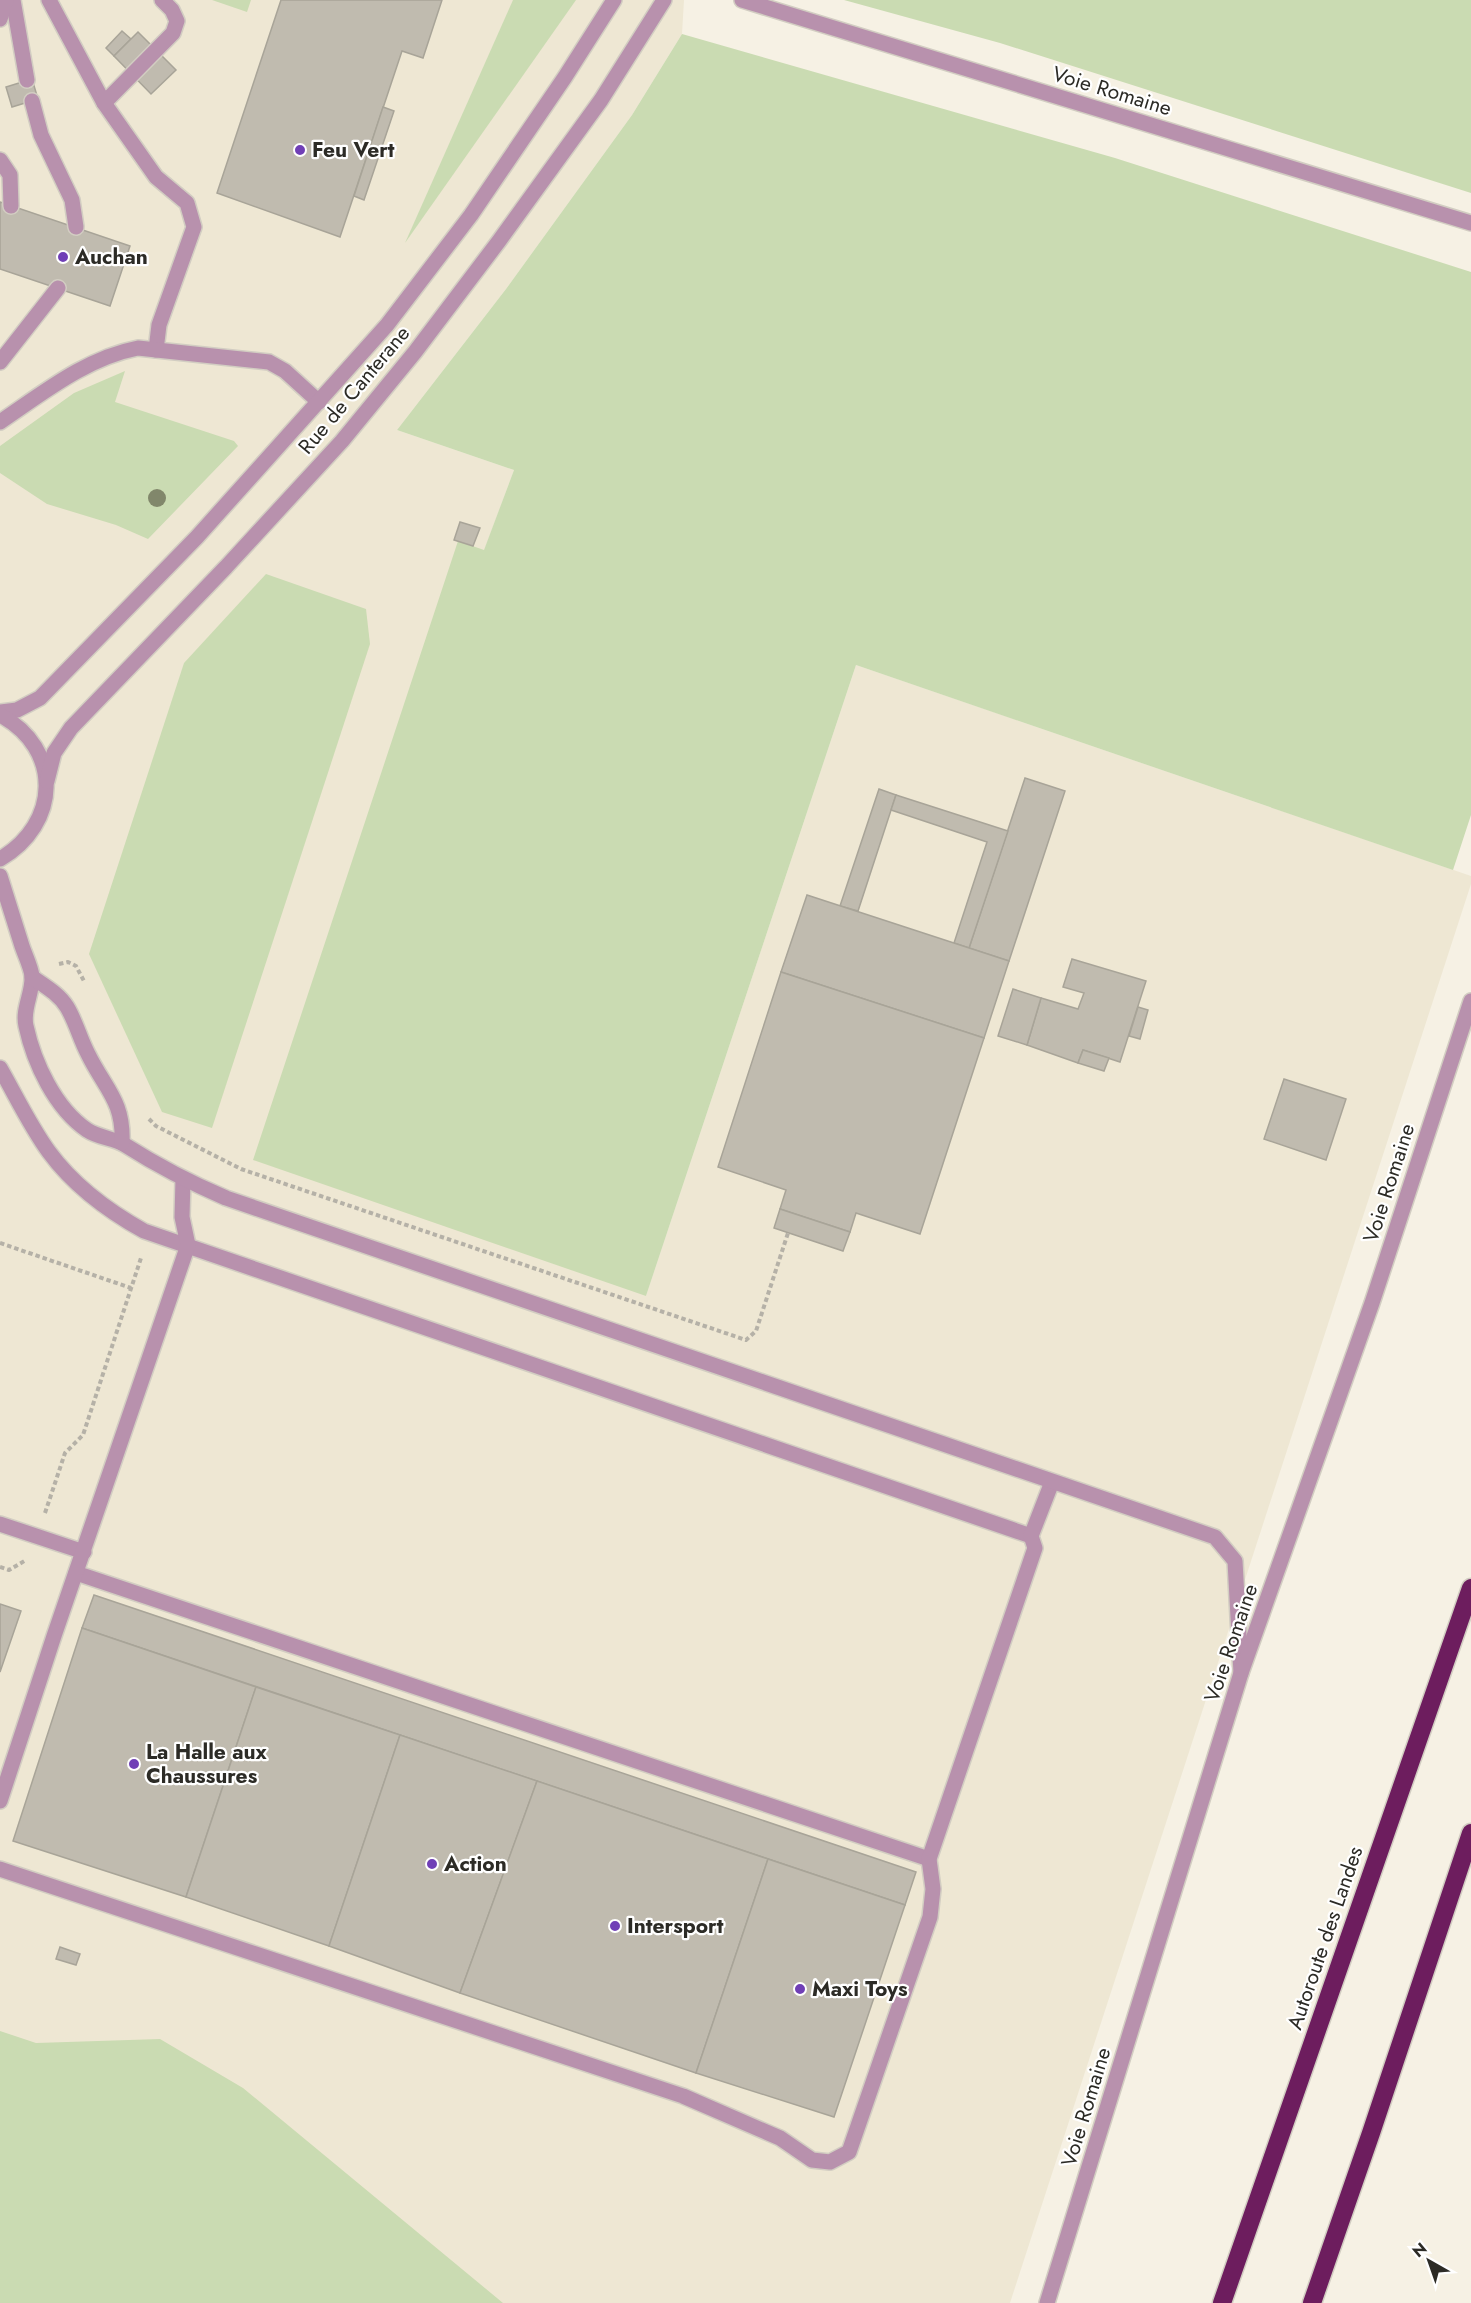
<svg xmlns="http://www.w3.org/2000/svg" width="1471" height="2303" viewBox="0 0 1471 2303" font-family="Jost,sans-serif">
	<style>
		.built { fill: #eee7d3 }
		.green { fill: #cadbb2 }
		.building { fill: #c0bbaf; stroke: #a8a498; stroke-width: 1.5 }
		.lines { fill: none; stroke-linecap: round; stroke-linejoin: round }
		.lane-casing { stroke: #d2cdc2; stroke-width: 18 }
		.street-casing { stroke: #d2cdc2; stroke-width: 18 }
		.highway-casing { stroke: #d2cdc2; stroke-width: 21 }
		.path { stroke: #b5b1a7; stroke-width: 4; stroke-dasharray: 4.5 3; stroke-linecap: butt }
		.lane { stroke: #b891ad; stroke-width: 15 }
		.street { stroke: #b891ad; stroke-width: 15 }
		.highway { stroke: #6d1d5e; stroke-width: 18 }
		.tree { fill: #81876b }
		.poi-dot { fill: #703fb6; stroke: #fff; stroke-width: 2 }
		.labels { text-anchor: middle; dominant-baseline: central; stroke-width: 4.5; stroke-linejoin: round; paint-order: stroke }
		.street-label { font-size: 21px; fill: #2c2b26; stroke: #fff }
		.poi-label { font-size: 21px; font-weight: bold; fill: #2c2b26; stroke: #fff; text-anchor: start }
	</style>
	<rect width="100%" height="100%" fill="#f6f1e4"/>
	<polygon class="built" points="0,0 684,0 682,34 632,115 506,289 397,430 514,470 484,551 458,542 646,1296 856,665 1471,876 1471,884 1010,2303 0,2303"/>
	<g class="green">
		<polygon points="212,0 251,0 247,12"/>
		<polygon points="513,0 576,0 405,243"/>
		<polygon points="844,0 1471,0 1471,193 1000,43"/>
		<polygon points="682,34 1115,158 1471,272 1471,815 1453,870 856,665 646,1296 253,1160 458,541 484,550 514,470 397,430 506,289 632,115"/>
		<polygon points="125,371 115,402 234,441 238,446 148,539 116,525 47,504 0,473 0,446 74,393"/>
		<polygon points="266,574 366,609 370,644 212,1128 162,1112 89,954 184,663"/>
		<polygon points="0,2031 36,2043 160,2039 243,2088 503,2303 0,2303"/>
	</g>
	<g class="building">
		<polygon points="281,0 442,0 423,58 402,51 340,237 217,193"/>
		<polygon points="122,31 131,39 114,56 106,48"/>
		<polygon points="138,32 176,70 151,94 114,56"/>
		<polygon points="32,79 38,99 12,107 6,87"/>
		<polygon points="383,107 394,111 364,200 354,196"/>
		<polygon points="0,202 130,246 110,306 0,269"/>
		<polygon points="460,522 480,528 473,546 454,540"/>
		<polygon points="1025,778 1065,791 1009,961 969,948"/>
		<polygon points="879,789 896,795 858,911 840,906"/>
		<polygon points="896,795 1008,831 969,948 954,943 987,842 891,810"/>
		<polygon points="807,895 1009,961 984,1038 781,972"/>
		<polygon points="1072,959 1146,981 1120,1062 1083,1050 1078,1063 1027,1045 1041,998 1078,1009 1084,993 1063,987"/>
		<polygon points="781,972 984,1038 920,1234 856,1213 850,1232 780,1209 786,1190 718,1167"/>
		<polygon points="1013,989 1041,998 1027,1045 998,1036"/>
		<polygon points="1138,1007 1148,1010 1140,1039 1129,1036"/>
		<polygon points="1083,1050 1109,1058 1104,1071 1078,1063"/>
		<polygon points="1284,1079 1346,1099 1326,1160 1264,1139"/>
		<polygon points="780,1209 850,1232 843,1251 774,1228"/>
		<polygon points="94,1595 916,1872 905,1905 82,1628"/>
		<polygon points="0,1604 21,1611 0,1672"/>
		<polygon points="82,1628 256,1687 186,1897 13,1841"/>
		<polygon points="256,1687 400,1735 329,1946 186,1897"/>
		<polygon points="400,1735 537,1781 460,1993 329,1946"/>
		<polygon points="537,1781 768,1859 696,2073 460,1993"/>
		<polygon points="768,1859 905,1905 834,2117 696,2073"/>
		<polygon points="60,1947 80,1954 76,1965 56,1959"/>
	</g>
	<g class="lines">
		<defs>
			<g id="lane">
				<polyline points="13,0 27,80"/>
				<polyline points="49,0 104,103 156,177 187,203 194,227 159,325 156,350"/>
				<polyline points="0,19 6,0"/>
				<polyline points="32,101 41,135 72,200 76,227"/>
				<polyline points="104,103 173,33 177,21 172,10 162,0"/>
				<polyline points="0,160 10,175 11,206"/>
				<polyline points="0,362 58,288"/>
				<path d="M0 422C43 393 86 358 138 348L269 362 285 371 319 402"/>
				<path d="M0 1068C16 1096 30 1126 49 1152 74 1186 108 1211 144 1231L1031 1536"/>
				<polyline points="0,1524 84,1552"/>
				<polyline points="76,1573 929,1859"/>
				<polyline points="0,1801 54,1636 188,1245 182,1217 183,1179"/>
				<polyline points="0,1869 683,2096 780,2138 812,2160 830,2162 849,2152 930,1917 933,1889 929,1859 1035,1548 1031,1536 1052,1482"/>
			</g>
			<g id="street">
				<polyline points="742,0 1471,223"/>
				<polyline points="0,712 17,710 40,698 197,537 387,325 471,215 565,77 614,0"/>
				<path d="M0 715C63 749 60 824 0 859"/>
				<polyline points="47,781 54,753 71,728 226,567 342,441 415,352 499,241 601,100 664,0"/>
				<path d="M0 876C7 899 15 923 22 946 25 955 31 967 32 976 33 993 22 1009 26 1026 34 1063 55 1108 87 1130 99 1138 114 1138 125 1145 158 1166 191 1183 226 1198L1215 1537 1235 1561 1241 1673"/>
				<path d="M32 977C45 986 59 994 67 1007 76 1022 80 1039 88 1054 105 1089 124 1101 122 1143"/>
				<polyline points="1047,2303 1241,1673 1372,1303 1471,1001"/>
			</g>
			<g id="highway">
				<polyline points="1222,2303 1471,1588"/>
				<polyline points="1312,2303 1371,2133 1471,1833"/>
			</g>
		</defs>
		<use href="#lane" class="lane-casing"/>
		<use href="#street" class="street-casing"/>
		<use href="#highway" class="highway-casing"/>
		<g class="path">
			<polyline points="59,964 68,962 76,966 85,983"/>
			<polyline points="149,1119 156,1126 241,1169 746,1340 756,1331 788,1233"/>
			<polyline points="0,1243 131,1288"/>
			<polyline points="45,1513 65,1453 83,1435 141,1258"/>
			<polyline points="0,1567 9,1570 26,1560"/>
		</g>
		<use href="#lane" class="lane"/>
		<use href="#street" class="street"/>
		<use href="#highway" class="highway"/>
	</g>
	<circle class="tree" cx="157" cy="498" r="9"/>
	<g class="poi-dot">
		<circle cx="300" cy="150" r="6"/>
		<circle cx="63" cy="257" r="6"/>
		<circle cx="134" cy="1764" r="6"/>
		<circle cx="432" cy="1864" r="6"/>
		<circle cx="615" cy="1926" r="6"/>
		<circle cx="800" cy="1989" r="6"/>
	</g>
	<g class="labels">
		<g class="street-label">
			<text transform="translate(1112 91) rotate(17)">Voie Romaine</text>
			<text transform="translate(354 390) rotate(-50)">Rue de Canterane</text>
			<text transform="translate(1389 1183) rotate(-72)">Voie Romaine</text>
			<text transform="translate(1231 1643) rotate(-71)">Voie Romaine</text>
			<text transform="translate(1325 1938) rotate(-71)">Autoroute des Landes</text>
			<text transform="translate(1086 2107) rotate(-73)">Voie Romaine</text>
		</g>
		<g class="poi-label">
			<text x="312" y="150">Feu Vert</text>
			<text x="75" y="257">Auchan</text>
			<text x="146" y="1752">La Halle aux<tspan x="146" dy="24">Chaussures</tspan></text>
			<text x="444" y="1864">Action</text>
			<text x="627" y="1926">Intersport</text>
			<text x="812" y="1989">Maxi Toys</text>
		</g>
	</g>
	<g transform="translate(1429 2261) rotate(320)" stroke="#ffffff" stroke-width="4.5" paint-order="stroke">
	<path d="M0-4.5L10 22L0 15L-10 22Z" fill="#2c2b26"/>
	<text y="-9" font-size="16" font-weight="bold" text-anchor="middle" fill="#2c2b26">N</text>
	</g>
</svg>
